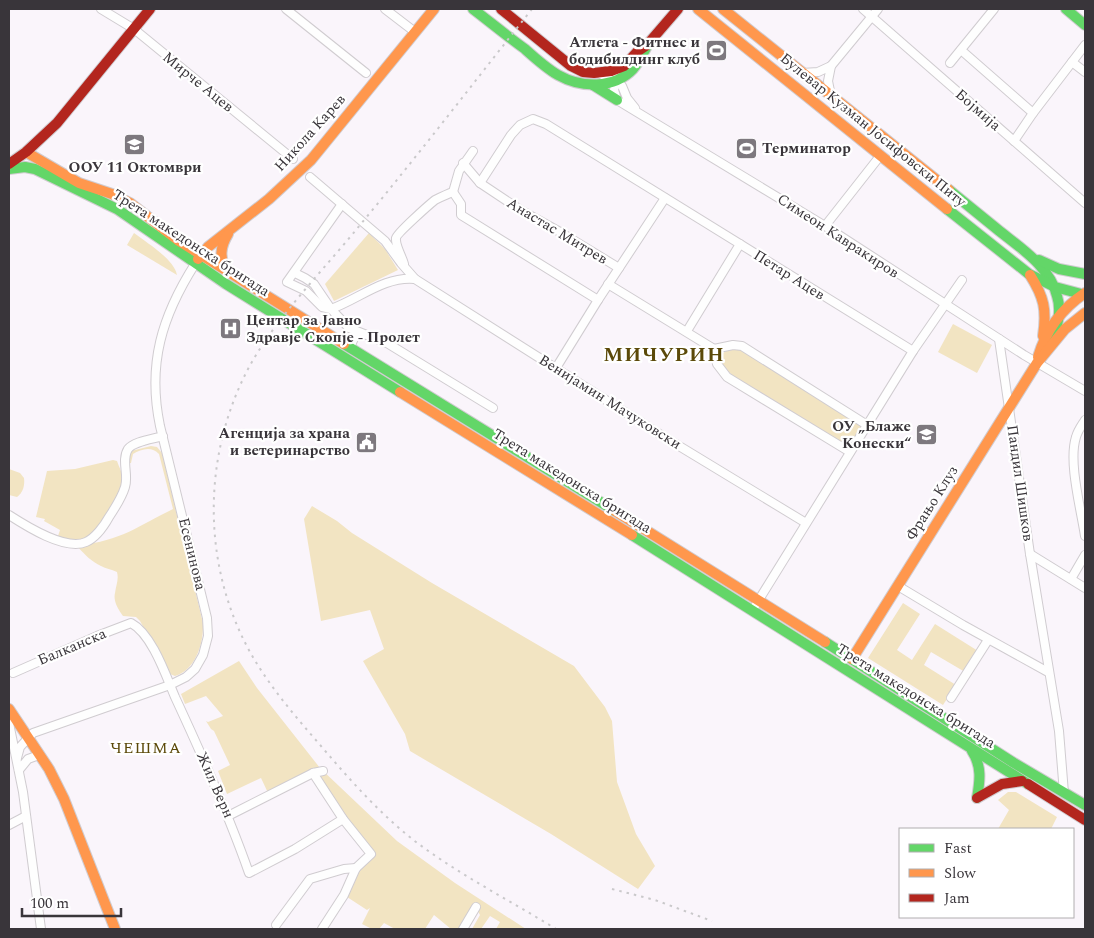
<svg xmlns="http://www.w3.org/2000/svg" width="1094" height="938" viewBox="0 0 1094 938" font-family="Spectral,serif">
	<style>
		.green { fill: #f2e4c2 }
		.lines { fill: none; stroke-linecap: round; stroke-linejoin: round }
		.street-casing { stroke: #d0ccd0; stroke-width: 10 }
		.fast-casing { stroke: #d0ccd0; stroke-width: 12 }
		.slow-casing { stroke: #d0ccd0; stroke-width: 12 }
		.jam-casing { stroke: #d0ccd0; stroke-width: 12 }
		.street { stroke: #fefefe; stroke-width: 8 }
		.fast { stroke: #63d668; stroke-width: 10 }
		.slow { stroke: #ff974d; stroke-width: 10 }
		.jam { stroke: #b3261e; stroke-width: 10 }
		.rail { stroke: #cac9cb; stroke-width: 2; stroke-dasharray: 2.5 5; stroke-linecap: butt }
		.labels { text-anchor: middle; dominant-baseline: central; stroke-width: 4.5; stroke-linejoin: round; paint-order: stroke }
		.poi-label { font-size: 15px; font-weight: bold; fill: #39353a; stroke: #fff; text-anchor: end }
		.street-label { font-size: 15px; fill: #39353a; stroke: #fff }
		.neighbourhood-label { font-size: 16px; letter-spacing: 1px; fill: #5b4909; stroke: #fff }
		.district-label { font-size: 20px; font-weight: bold; letter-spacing: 1px; fill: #5b4909; stroke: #fff }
	</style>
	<rect width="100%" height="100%" fill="#faf5fb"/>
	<g class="green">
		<path d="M134 233C147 243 174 259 177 275L127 245Z"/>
		<polygon points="369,233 385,249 398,270 334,301 325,284"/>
		<polygon points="953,324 992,345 977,373 938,352"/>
		<path d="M739 348 862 425 848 447 732 375C716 361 716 350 739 348Z"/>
		<path d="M151 446 157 447 162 453 203 623C204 642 196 670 175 676L170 674 140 621 136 617 123 616C118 609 113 601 115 593 116 585 119 580 117 572 111 569 106 569 101 566 92 562 84 554 78 547L79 545C121 541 138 526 173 509L159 454C152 446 141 449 133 454L131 463H129V457L131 451Z"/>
		<path d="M113 460 117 461C119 467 123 474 123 480 123 493 98 534 85 539 77 542 67 540 58 536L60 530 44 521 45 519 36 517 47 471 75 469Z"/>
		<path d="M9 469 20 473 24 478C25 485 23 493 17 497L9 495Z"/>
		<polygon points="312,506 337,521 352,533 432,583 574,666 605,707 612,721 617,782 636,834 655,866 638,889 551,834 410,751 405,734 363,661 384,649 370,610 321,621 304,519"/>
		<polygon points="903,603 920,614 897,650 912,660 935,624 978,651 965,672 931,652 924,665 956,685 943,705 868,658"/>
		<polygon points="239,661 257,688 320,768 397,841 455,883 526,929 496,929 500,922 490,916 481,929 472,929 480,915 476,908 463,929 451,929 434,915 425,929 395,929 384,923 379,929 372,929 362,924 370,908 367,910 344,895 356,868 371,854 313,773 269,795 261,778 227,794 218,771 230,765 214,731 211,729 206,721 208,722 223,716 206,696 185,704 181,694"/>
		<polygon points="1008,792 1016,792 1057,817 1051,829 998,829 1009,810 998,800"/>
	</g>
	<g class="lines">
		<defs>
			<g id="street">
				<polyline points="101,9 134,29 293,159"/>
				<polyline points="286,9 366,73"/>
				<polyline points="385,9 415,32"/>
				<polyline points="863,9 1085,203"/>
				<polyline points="961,50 1033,113"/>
				<polyline points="1072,62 1085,72"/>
				<polyline points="950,63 994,9"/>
				<polyline points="599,73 622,86 627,98 635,108"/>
				<polyline points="802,73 818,72 831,66"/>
				<polyline points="617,76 614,90 617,100 825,226 1024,355 1085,391"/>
				<polyline points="831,96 828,81 831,66 878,9"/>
				<polyline points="1014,141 1033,113 1085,45"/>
				<polyline points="463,163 480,183 522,211 560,232 619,268"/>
				<polyline points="310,177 385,241 401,263 415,279 661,435 806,523"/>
				<polyline points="480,183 511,135 520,125 533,119 546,124 913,351"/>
				<polyline points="453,192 461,204 461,215 598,300"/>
				<polyline points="825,226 880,156"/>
				<path d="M404 264C402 256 395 246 396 238 397 233 430 204 435 200 441 197 447 194 453 192L459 171 473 151"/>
				<polyline points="295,273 305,278 314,284 331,309 349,328 387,343 493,408"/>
				<polyline points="608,284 714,349 717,364 727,377 850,452"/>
				<polyline points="331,309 322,307 306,291 287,282 342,204"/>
				<path d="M331 309C359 299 384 276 415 279"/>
				<polyline points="687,331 740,244"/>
				<polyline points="999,339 1030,554 1059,731 1064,793"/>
				<polyline points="350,347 357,332"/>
				<polyline points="714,349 733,345 742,346 867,425"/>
				<polyline points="556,368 598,300 665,198"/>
				<path d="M1085 420C1082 425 1078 430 1076 437 1068 462 1081 509 1085 536"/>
				<path d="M9 515C26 526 65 551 86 542 95 538 104 526 109 517 115 508 122 497 125 487 129 475 121 460 128 449 134 441 154 439 163 436"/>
				<polyline points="1030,554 1085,588"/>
				<polyline points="1071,579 1085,555"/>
				<polyline points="898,586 963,625 1048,672"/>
				<polyline points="752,611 913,351 962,280"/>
				<path d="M13 673 97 636 131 623C152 634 166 676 175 697 202 755 228 813 249 873L295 849 343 819"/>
				<polyline points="951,698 988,640"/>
				<polyline points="9,723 23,792 41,929"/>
				<path d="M17 758 20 747 33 733 170 685 186 677 195 669 203 655 208 636 207 618 160 426C147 364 162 316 195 264"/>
				<polyline points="19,770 28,759 39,755"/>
				<polyline points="313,773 343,819 371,854 356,868 344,895 322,929"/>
				<polyline points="228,816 313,773 323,771"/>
				<polyline points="9,825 26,816"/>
				<polyline points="276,925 310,879 344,869 356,868"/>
				<polyline points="463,929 476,907"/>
			</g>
			<g id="fast">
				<path d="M473 9C490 22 507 36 525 49 535 58 546 68 558 75 581 88 614 89 633 69 639 62 643 54 647 46"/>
				<polyline points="1066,9 1085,25"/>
				<polyline points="593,85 617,100"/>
				<polyline points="9,169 25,167 35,169 117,209 226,284 400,392"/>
				<path d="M949 190C965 203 981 216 997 229 1019 247 1050 266 1057 296 1062 311 1057 326 1053 341"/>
				<polyline points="947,209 1029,274 1055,287 1085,295"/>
				<polyline points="1039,260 1059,269 1085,274"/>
				<polyline points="344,344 615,511"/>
				<polyline points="632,535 1028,784"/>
				<polyline points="825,642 1014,763 1085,805"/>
				<path d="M972 751C982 766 980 781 977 798"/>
			</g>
			<g id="slow">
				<polyline points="698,9 947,209"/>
				<polyline points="723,9 949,190"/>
				<polyline points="26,152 79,183 112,194 130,203 179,241 344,344"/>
				<polyline points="198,259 208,247 269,199 311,160 434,9"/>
				<path d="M227 271C219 258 220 247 228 234"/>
				<path d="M1030 275C1044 297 1047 310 1043 336"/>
				<path d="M1038 357C1046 330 1061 309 1085 293"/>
				<polyline points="400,392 632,535"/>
				<polyline points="615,511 825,642"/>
				<polyline points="852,659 1037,363 1065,329 1085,313"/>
				<polyline points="9,709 49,769 64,799 115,929"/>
			</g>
			<g id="jam">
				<polyline points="501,9 571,66 583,72 594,73 611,71 624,66 638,51 647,45 678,9"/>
				<polyline points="9,164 26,152 57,123 150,9"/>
				<polyline points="1028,784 1085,820"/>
				<polyline points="977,798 1002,784 1022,781"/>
			</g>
		</defs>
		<use href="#street" class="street-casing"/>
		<use href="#fast" class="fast-casing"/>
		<use href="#slow" class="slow-casing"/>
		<use href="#jam" class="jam-casing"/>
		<use href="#street" class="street"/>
		<use href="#fast" class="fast"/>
		<use href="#slow" class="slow"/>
		<use href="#jam" class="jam"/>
		<g class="rail">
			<path d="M532 9C475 81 419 154 360 225 323 271 276 317 248 369 202 457 202 565 250 652 269 686 295 716 321 746 350 780 380 814 416 842 460 875 509 900 556 929"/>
			<polyline points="612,889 655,900 712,921"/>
		</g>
	</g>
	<defs>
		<symbol id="stadium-square" viewBox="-11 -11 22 22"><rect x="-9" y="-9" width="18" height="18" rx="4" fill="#7d787e" stroke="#fff"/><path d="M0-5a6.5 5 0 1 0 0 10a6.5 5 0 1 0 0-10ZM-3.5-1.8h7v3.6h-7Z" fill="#fff"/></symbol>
		<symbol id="school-square" viewBox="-11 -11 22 22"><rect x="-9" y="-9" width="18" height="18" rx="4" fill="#7d787e" stroke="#fff"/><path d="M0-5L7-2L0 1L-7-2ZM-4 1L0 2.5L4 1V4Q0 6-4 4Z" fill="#fff"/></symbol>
		<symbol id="hospital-square" viewBox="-11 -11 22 22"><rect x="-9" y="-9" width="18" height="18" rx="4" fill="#7d787e" stroke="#fff"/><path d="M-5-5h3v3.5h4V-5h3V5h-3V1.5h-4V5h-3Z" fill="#fff"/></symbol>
		<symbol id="civic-square" viewBox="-11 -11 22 22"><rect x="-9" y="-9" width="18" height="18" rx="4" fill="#7d787e" stroke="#fff"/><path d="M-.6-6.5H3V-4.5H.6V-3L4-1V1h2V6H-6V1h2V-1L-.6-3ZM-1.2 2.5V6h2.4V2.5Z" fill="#fff"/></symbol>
	</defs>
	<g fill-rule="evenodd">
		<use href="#stadium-square" x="704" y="38" width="25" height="25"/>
		<use href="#school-square" x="122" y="132" width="25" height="25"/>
		<use href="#stadium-square" x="734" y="136" width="25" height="25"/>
		<use href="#hospital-square" x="218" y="316" width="25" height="25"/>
		<use href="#school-square" x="914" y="422" width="25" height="25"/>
		<use href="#civic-square" x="354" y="430" width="25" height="25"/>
	</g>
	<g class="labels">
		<g class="poi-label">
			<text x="700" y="42">Атлета - Фитнес и<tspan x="700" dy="17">бодибилдинг клуб</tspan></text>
			<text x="762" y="148" text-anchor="start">Терминатор</text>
			<text x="135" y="167" text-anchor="middle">ООУ 11 Октомври</text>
			<text x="246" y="320" text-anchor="start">Центар за Јавно<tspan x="246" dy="17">Здравје Скопје - Пролет</tspan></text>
			<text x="911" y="426">ОУ „Блаже<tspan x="911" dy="17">Конески“</tspan></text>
			<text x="350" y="433">Агенција за храна<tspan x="350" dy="17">и ветеринарство</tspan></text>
		</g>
		<g class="street-label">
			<text transform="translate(198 82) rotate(39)">Мирче Ацев</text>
			<text transform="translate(978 110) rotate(41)">Бојмија</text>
			<text transform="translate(873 130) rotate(39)">Булевар Кузман Јосифовски Питу</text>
			<text transform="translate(310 133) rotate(-48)">Никола Карев</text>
			<text transform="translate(557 231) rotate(31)">Анастас Митрев</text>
			<text transform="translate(838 236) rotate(33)">Симеон Кавракиров</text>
			<text transform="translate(191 243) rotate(33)">Трета македонска бригада</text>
			<text transform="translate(789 275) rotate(32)">Петар Ацев</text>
			<text transform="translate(610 402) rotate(32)">Венијамин Мачуковски</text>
			<text transform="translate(572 481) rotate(32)">Трета македонска бригада</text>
			<text transform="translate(1020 483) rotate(82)">Пандил Шишков</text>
			<text transform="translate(932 503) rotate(-58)">Фрањо Клуз</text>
			<text transform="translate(192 554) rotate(76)">Есенинова</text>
			<text transform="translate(72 647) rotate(-23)">Балканска</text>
			<text transform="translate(916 696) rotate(32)">Трета македонска бригада</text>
			<text transform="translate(215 785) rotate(66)">Жил Верн</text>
		</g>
		<g class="neighbourhood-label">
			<text x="146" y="748">ЧЕШМА</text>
		</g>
		<g class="district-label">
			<text x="664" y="355">МИЧУРИН</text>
		</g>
	</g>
	<rect width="1094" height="938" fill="none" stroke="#39353a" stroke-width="20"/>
	<rect x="899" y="828" width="175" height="90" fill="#ffffff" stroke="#b0aeb0"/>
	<rect x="909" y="844" width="25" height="8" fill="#63d668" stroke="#b0aeb0"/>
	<text x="944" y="853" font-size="15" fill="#39353a">Fast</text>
	<rect x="909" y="869" width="25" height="8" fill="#ff974d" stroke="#b0aeb0"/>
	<text x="944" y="878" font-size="15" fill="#39353a">Slow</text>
	<rect x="909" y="894" width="25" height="8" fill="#b3261e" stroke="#b0aeb0"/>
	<text x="944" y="903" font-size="15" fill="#39353a">Jam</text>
	<path d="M22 908v8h99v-8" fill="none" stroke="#39353a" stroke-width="2.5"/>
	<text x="30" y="908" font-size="15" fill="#39353a" stroke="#ffffff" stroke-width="4" paint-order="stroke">100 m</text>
</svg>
